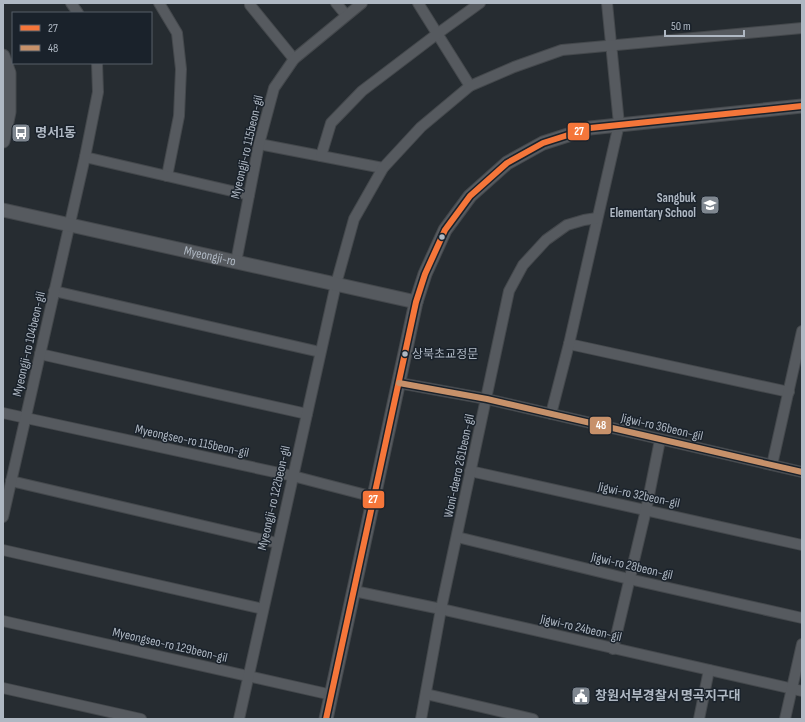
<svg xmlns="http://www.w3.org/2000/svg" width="805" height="722" viewBox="0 0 805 722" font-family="'Sofia Sans Condensed','Noto Sans KR',sans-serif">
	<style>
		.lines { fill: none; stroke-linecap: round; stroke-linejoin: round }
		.minor-casing { stroke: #44484c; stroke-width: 12 }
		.tertiary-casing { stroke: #44484c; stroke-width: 15 }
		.minor { stroke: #565a5f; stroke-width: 10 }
		.tertiary { stroke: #565a5f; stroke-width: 13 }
		.bus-1-casing { stroke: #1a222b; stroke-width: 9 }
		.bus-2-casing { stroke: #1a222b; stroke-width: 9 }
		.bus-1 { stroke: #f5763a; stroke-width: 6 }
		.bus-2 { stroke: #c7916a; stroke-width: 6 }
		.bus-dot { fill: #afb8c3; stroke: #1a222b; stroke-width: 1.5 }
		.labels { text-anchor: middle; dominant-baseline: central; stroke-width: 3; stroke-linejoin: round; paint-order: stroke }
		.bus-label { font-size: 12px; fill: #afb8c3; stroke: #1a222b; text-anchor: start }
		.poi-label { font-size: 13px; font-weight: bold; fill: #afb8c3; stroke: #1a222b; text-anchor: start }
		.street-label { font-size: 13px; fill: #afb8c3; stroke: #1a222b }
		.line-badge { stroke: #1a222b; stroke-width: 1.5 }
		.badge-label { font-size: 11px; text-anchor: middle; font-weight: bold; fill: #fff }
	</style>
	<rect width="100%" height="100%" fill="#262c31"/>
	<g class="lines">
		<defs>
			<g id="minor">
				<polyline points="71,3 78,13"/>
				<polyline points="159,3 177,33 181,69 179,116 167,176"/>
				<polyline points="250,3 250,5 294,59"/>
				<polyline points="336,3 346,15"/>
				<polyline points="418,3 470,86"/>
				<polyline points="259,144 321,156"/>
				<polyline points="85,157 249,195"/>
				<polyline points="383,168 321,156 331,123 362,91 437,34 480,3"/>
				<polyline points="236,262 259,144 274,88 294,59 362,3"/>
				<polyline points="54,291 320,352"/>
				<polyline points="569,344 789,392"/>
				<polyline points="40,354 307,414"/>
				<polyline points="399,383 487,399 802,472"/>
				<polyline points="3,413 293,476 374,497"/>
				<polyline points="551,414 569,344 619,124 607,3"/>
				<polyline points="772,465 802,331"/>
				<polyline points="470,471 802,545"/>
				<polyline points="11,481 277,543"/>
				<polyline points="3,517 85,157 98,92 97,63"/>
				<polyline points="457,537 629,579 802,618"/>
				<polyline points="3,550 263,609"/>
				<polyline points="354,591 441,609 802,691"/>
				<polyline points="3,621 332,695"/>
				<polyline points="613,649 646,510 660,440"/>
				<polyline points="3,688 141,719"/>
				<polyline points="426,694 533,719"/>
				<polyline points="239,719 336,284 354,219 383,168 421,127 470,86 514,67 562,50 802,28"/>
				<polyline points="421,719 441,609 509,291 523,265 546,240 567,225 584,220 597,218"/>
				<polyline points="699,719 709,670"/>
				<polyline points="785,719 802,644"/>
			</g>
			<g id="tertiary">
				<polyline points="3,56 9,73 9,112 3,141"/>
				<path id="s1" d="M3 210 416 302"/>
				<polyline points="326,719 416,302 425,274 445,230 470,196 507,163 543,143 590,128 802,106"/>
			</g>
		</defs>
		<use href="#minor" class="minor-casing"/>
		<use href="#tertiary" class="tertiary-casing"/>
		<use href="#minor" class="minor"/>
		<use href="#tertiary" class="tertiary"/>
		<defs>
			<polyline id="bus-1" points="326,719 416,302 425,274 445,230 470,196 507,163 543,143 590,128 802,106"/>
			<polyline id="bus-2" points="399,383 487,399 802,472"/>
		</defs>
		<use href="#bus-1" class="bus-1-casing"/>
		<use href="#bus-2" class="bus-2-casing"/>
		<use href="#bus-1" class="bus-1"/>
		<use href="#bus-2" class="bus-2"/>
	</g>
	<defs>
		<symbol id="bus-square" viewBox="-11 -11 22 22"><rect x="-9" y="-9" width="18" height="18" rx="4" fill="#7f8790" stroke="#1a222b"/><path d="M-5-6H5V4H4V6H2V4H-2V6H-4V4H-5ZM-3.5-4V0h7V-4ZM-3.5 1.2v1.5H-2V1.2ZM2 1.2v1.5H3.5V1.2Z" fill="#fff"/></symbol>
		<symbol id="school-square" viewBox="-11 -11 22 22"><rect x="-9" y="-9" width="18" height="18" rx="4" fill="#7f8790" stroke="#1a222b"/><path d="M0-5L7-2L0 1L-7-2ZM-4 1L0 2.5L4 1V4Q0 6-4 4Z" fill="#fff"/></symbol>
		<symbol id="civic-square" viewBox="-11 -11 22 22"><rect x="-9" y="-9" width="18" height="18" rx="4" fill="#7f8790" stroke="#1a222b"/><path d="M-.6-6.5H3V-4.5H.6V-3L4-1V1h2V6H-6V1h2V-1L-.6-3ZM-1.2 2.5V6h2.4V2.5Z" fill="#fff"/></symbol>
	</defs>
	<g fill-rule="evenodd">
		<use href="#bus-square" x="10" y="122" width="22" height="22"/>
		<use href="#school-square" x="699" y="194" width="22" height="22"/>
		<use href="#civic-square" x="570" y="685" width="22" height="22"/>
	</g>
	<g class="bus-dot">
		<circle cx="442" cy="237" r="3.5"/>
		<circle cx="405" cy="354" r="3.5"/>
	</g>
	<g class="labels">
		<g class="bus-label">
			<text x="412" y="354">상북초교정문</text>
		</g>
		<g class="poi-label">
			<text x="35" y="133">명서1동</text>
			<text x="696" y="198" text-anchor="end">Sangbuk<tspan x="696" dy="15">Elementary School</tspan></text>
			<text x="595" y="696">창원서부경찰서 명곡지구대</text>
		</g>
		<g class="street-label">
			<text transform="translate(247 147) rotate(-77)">Myeongji-ro 115beon-gil</text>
			<text stroke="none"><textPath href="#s1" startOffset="212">Myeongji-ro</textPath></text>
			<text transform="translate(29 344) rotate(-77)">Myeongji-ro 104beon-gil</text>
			<text transform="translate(662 427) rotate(13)">Jigwi-ro 36beon-gil</text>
			<text transform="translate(192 441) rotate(12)">Myeongseo-ro 115beon-gil</text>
			<text transform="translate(459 466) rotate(-78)">Woni-daero 261beon-gil</text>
			<text transform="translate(639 495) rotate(12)">Jigwi-ro 32beon-gil</text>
			<text transform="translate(274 498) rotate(-77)">Myeongji-ro 122beon-gil</text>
			<text transform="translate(632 566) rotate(13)">Jigwi-ro 28beon-gil</text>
			<text transform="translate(581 628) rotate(13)">Jigwi-ro 24beon-gil</text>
			<text transform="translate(170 645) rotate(13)">Myeongseo-ro 129beon-gil</text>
		</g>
	</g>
	<g class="line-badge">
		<rect x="567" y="122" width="23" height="19" rx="4" fill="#f5763a"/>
		<rect x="589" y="416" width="23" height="19" rx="4" fill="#c7916a"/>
		<rect x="362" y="490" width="23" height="19" rx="4" fill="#f5763a"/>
	</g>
	<g class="badge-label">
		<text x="579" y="135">27</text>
		<text x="601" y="429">48</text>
		<text x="373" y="503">27</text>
	</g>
	<rect width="805" height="722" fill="none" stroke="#afb8c3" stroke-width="8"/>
	<rect x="12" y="12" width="140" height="52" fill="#1a222b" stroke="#565e68"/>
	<rect x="20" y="25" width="20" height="6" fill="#f5763a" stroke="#565e68"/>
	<text x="48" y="32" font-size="12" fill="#afb8c3">27</text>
	<rect x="20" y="45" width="20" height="6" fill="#c7916a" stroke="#565e68"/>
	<text x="48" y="52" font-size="12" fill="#afb8c3">48</text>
	<path d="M665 30v6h79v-6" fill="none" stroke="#afb8c3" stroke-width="2"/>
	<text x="671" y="30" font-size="12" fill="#afb8c3" stroke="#1a222b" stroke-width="3" paint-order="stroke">50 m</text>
</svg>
